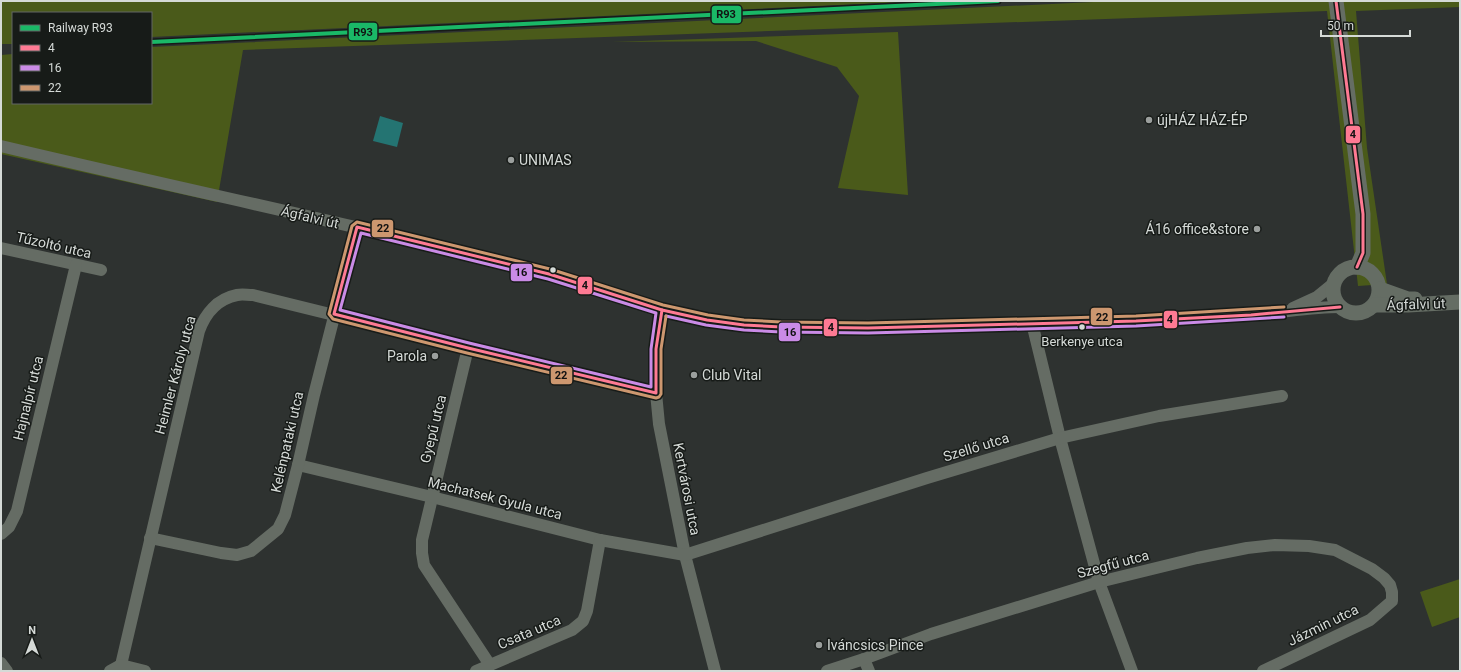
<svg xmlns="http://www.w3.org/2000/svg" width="1461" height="672" viewBox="0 0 1461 672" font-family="Roboto,sans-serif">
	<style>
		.green { fill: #4a5a1a }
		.water { fill: #247472 }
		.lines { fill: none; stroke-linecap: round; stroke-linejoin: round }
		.minor { stroke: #656c64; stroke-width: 12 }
		.major { stroke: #656d64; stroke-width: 15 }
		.bus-1-casing { stroke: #171b18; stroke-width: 6 }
		.bus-2-casing { stroke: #171b18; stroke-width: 6 }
		.bus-3-casing { stroke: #171b18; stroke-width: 6 }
		.bus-1 { stroke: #fe7a93; stroke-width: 3 }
		.bus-2 { stroke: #ca8be6; stroke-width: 3 }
		.bus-3 { stroke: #cd976f; stroke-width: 3 }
		.rail-1-casing { stroke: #171b18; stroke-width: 7 }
		.rail-1 { stroke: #1ab867; stroke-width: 4 }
		.poi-dot { fill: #9b9f9d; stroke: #171b18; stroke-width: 1.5 }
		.bus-dot { fill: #d5dad7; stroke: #171b18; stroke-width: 1.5 }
		.labels { text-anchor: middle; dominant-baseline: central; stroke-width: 3; stroke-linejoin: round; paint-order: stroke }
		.bus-label { font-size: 13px; fill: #d5dad7; stroke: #171b18 }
		.poi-label { font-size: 14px; fill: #d5dad7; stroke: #171b18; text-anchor: start }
		.street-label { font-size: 14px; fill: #d5dad7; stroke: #171b18 }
		.line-badge { stroke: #171b18; stroke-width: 1.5 }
		.pale-badge-label { font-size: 11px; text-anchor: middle; font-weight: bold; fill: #111 }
	</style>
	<rect width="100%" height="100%" fill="#2e3230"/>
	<g class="green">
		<polygon points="1,1 925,1 151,37 151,13 13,13 13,44 1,44"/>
		<polygon points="1114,1 1460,1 1460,7 1356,11 1367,148 1387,284 1358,286 1327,11 243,50 217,202 1,154 1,55 13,54 13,103 151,103 151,47"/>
		<polygon points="898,32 908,195 838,188 859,96 837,67 756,41 612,42"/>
		<polygon points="1460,579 1460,617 1432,627 1420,592"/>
	</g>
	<polygon class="water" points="380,116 403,123 397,147 373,141"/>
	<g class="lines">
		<g class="minor">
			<path d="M1 146C170 186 339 222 508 263 587 283 663 318 745 325 813 331 883 328 951 325 1012 323 1074 323 1135 321 1172 319 1208 317 1245 315 1276 314 1308 307 1340 307"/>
			<polyline points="1,248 101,270"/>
			<polyline points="1293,308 1317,297 1333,284"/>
			<polyline points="662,310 656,349 656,393 659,424 685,555 715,671"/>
			<polyline points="1032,323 1060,438 1099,582 1132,671"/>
			<polyline points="468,348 422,540 422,553 424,565 490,665"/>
			<polyline points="298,465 432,497 600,540 685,555 927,478 1060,438 1159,416 1282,396"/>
			<polyline points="1,534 9,527 17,511 76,265"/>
			<polyline points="150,538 221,553 237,555 251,551 278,529 285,515 298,465 314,395 357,227"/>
			<polyline points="864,659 869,671"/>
			<polyline points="1,663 7,671"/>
			<path d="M121 665 199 331C205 314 217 299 237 295 242 294 247 295 253 295L468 348 656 393"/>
			<polyline points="110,671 121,665 145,671"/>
			<polyline points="476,671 572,630 583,621 587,611 600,540"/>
			<polyline points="827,671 864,659 931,634 1099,582 1197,558 1247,548 1275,545 1309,546 1335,550 1372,569 1384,578 1390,585 1392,592 1392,601 1370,620 1263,671"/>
		</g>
		<g class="major">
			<polyline points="1336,1 1363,214 1363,253 1357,267"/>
			<circle cx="1356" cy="290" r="23"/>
			<polyline points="1380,289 1408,299 1415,299"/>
			<polyline points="1374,305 1408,305 1460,302"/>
		</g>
		<defs>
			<g id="bus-1">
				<polyline points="1336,1 1363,214 1363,253 1357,267"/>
				<polygon points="357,227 549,274 662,310 656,349 656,393 468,348 334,314"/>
				<polyline points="662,310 707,320 744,325 781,327 868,328 1136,321 1251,315 1340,307"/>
			</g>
			<g id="bus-2">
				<polygon points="361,233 548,279 656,313 651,349 651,387 469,343 340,310"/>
				<polyline points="666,316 706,325 744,330 781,332 868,333 1136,326 1284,317"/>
			</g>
			<polyline id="bus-3" points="666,316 661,349 661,394 659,397 656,398 467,353 333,319 329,314 352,226 357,222 550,269 663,305 708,315 744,320 781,322 868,323 1136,316 1284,307"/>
		</defs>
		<use href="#bus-1" class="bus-1-casing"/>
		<use href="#bus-2" class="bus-2-casing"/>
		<use href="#bus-3" class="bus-3-casing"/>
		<use href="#bus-1" class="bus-1"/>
		<use href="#bus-2" class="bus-2"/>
		<use href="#bus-3" class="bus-3"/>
		<defs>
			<polyline id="rail-1" points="151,42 998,1"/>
		</defs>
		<use href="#rail-1" class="rail-1-casing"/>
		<use href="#rail-1" class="rail-1"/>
	</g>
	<g class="poi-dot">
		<circle cx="1149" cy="120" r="4"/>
		<circle cx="511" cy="160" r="4"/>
		<circle cx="1257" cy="229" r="4"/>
		<circle cx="435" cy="356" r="4"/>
		<circle cx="694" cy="375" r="4"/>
		<circle cx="819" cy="645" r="4"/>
	</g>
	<g class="bus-dot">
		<circle cx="553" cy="270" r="3.5"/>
		<circle cx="1082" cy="327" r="3.5"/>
	</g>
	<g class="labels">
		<g class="bus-label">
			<text x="1082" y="341">Berkenye utca</text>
		</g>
		<g class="poi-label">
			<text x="1157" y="120">újHÁZ HÁZ-ÉP</text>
			<text x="519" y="160">UNIMAS</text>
			<text x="1249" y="229" text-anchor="end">Á16 office&amp;store</text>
			<text x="427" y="356" text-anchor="end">Parola</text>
			<text x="702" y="375">Club Vital</text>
			<text x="827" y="645">Iváncsics Pince</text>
		</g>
		<g class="street-label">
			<text transform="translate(310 217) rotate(13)">Ágfalvi út</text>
			<text transform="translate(54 245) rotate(13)">Tűzoltó utca</text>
			<text transform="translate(1416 304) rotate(-2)">Ágfalvi út</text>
			<text transform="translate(175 375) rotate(-75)">Heimler Károly utca</text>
			<text transform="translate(28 398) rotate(-76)">Hajnalpír utca</text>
			<text transform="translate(433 429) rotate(-76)">Gyepű utca</text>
			<text transform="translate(287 442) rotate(-77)">Kelénpataki utca</text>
			<text transform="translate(976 447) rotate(-17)">Szellő utca</text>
			<text transform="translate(687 489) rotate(79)">Kertvárosi utca</text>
			<text transform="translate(495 498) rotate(14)">Machatsek Gyula utca</text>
			<text transform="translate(1113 564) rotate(-15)">Szegfű utca</text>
			<text transform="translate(1323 625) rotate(-26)">Jázmin utca</text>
			<text transform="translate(529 632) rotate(-23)">Csata utca</text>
		</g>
	</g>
	<g class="line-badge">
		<rect x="711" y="5" width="31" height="19" rx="4" fill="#1ab867"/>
		<rect x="348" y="22" width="30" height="19" rx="4" fill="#1ab867"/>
		<rect x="1345" y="125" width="16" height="19" rx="4" fill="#fe7a93"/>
		<rect x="371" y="219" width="23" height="19" rx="4" fill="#cd976f"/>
		<rect x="510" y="263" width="23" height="19" rx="4" fill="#ca8be6"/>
		<rect x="577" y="276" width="16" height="19" rx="4" fill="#fe7a93"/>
		<rect x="1090" y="307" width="23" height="19" rx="4" fill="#cd976f"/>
		<rect x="1163" y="310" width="15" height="19" rx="4" fill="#fe7a93"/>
		<rect x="823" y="318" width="15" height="19" rx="4" fill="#fe7a93"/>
		<rect x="778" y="322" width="23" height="20" rx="4" fill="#ca8be6"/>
		<rect x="550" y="366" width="23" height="19" rx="4" fill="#cd976f"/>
	</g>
	<g class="pale-badge-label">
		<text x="726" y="18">R93</text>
		<text x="363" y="36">R93</text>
		<text x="1353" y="138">4</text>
		<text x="383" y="232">22</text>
		<text x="521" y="276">16</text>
		<text x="585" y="289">4</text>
		<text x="1102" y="321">22</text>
		<text x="1170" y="323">4</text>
		<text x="831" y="331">4</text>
		<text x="790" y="336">16</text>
		<text x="561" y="379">22</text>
	</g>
	<rect width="1461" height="672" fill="none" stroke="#d5dad7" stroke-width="4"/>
	<rect x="12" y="12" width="140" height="92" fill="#171b18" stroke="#636764"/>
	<rect x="20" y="25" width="20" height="6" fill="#1ab867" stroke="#636764"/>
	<text x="48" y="32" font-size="12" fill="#d5dad7">Railway R93</text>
	<rect x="20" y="45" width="20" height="6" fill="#fe7a93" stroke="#636764"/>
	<text x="48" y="52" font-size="12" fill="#d5dad7">4</text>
	<rect x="20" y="65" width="20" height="6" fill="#ca8be6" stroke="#636764"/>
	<text x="48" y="72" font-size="12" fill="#d5dad7">16</text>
	<rect x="20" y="85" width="20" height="6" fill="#cd976f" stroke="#636764"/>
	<text x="48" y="92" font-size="12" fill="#d5dad7">22</text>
	<g transform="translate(32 640)" stroke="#171b18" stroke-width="3" paint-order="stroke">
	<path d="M0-3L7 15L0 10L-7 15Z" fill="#d5dad7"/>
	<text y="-6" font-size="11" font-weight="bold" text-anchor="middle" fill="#d5dad7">N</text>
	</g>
	<path d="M1321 30v6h89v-6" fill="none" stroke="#d5dad7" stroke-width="2"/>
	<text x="1327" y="30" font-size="12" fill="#d5dad7" stroke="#171b18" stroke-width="3" paint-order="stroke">50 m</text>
</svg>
